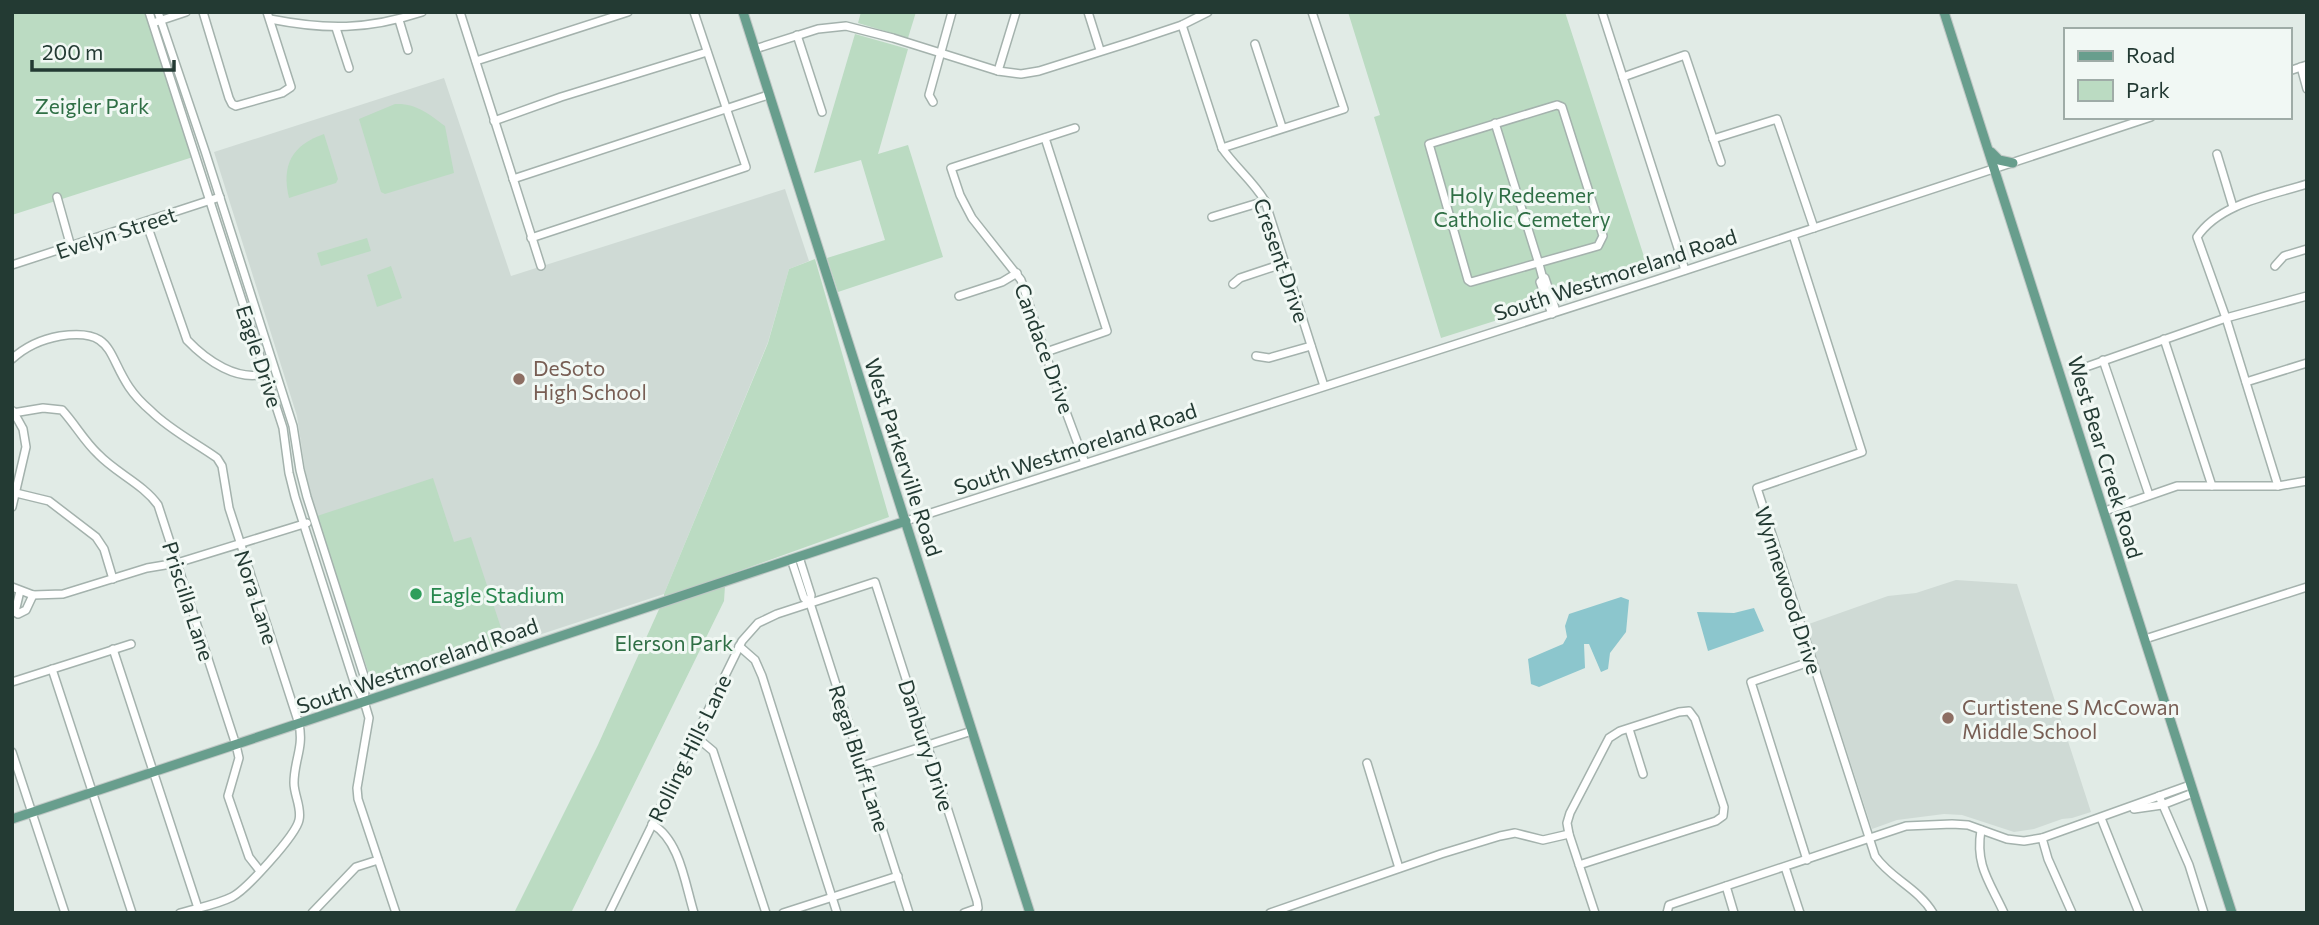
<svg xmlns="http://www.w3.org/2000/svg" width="2319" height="925" viewBox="0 0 2319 925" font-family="Commissioner,sans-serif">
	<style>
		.built { fill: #cfdad5 }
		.green { fill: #bbdbc2 }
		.water { fill: #8cc6cd }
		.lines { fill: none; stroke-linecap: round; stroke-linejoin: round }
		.minor-casing { stroke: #a4b2ad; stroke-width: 10 }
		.major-casing { stroke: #c1c8c6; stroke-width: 11 }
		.minor { stroke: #fff; stroke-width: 7 }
		.major { stroke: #689e8d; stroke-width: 9 }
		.education-dot { fill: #8d6e63; stroke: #f1f8f4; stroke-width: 2.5 }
		.leisure-dot { fill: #2e9e5b; stroke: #f1f8f4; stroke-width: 2.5 }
		.labels { text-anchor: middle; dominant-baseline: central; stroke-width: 6; stroke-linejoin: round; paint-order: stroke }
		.park-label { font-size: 21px; fill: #2f6f45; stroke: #f1f8f4 }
		.street-label { font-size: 21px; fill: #233a33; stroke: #f1f8f4 }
		.education-label { font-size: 21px; fill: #785e54; stroke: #f1f8f4; text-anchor: start }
		.leisure-label { font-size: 21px; fill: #27864d; stroke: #f1f8f4; text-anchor: start }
	</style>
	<rect width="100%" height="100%" fill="#e1ebe6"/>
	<g class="built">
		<polygon points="444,78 511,276 785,189 809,261 789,269 768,342 664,594 374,689 316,513 306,476 297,416 214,152"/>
		<polygon points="1956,580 2017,584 2091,812 2072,818 2062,819 2034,829 2014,832 1962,815 1944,814 1897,820 1872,829 1806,625 1888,596 1916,593"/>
	</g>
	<g class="green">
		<polygon points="12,12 147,12 193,157 12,215"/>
		<polygon points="861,12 916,12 908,38 858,23"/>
		<polygon points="1348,12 1565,12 1649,272 1441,338 1374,117 1380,115"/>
		<polygon points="855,34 908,49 878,154 908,145 943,257 838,292 827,258 885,240 861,160 814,173"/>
		<path d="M395 104C416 103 429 114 445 126L454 173 385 194 381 192 359 119Z"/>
		<path d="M324 134 338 179 336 183 289 198C281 165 292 145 324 134Z"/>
		<polygon points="367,238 371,251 321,266 317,253"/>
		<polygon points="815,259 889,517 664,598 664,594 768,343 789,269"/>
		<polygon points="391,266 402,298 377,307 367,275"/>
		<polygon points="433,478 454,542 471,537 507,646 374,689 317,516"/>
		<polygon points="725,586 724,601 571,913 514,913 598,745 660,607"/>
	</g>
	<g class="water">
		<polygon points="1621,597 1629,600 1626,632 1610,653 1608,669 1601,672 1589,644 1584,644 1585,668 1539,687 1531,684 1528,659 1563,644 1567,637 1565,626 1569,614"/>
		<polygon points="1754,608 1764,631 1708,651 1697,612 1734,613"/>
	</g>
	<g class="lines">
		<defs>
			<g id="minor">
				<polyline points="149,12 283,428 289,473 295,497 355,685 364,701 369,718 357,788 358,799 396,913"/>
				<polyline points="158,12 205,151 293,426 300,470 307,497 366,682 364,700"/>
				<polyline points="203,12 229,98 232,104 236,106 282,93 291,87 267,12"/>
				<polyline points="460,12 541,266"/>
				<polyline points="1088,12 1100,50"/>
				<polyline points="1602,12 1685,270"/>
				<path d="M270 19C326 30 367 30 422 12"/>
				<polyline points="399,20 408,50"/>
				<polyline points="156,22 186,12"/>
				<path d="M1182 25 1222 148C1235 167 1253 181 1265 201L1324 386"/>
				<polyline points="336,28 349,68"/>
				<polyline points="797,35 822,112"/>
				<polyline points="1255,44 1282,127"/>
				<polyline points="755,49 818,29 846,26 893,38 998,71 1021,74 1039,71 1131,42 1182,25 1208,12"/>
				<polyline points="476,61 628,12"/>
				<polyline points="2301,67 2307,89"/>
				<polyline points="998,71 1016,12"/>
				<polyline points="2289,71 2307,65"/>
				<polyline points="1623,77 1685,55 1721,162"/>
				<polyline points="933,102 929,95 952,12"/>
				<polygon points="1557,105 1562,107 1603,236 1598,246 1471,282 1468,280 1429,144"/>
				<polyline points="494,121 561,97 707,52"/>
				<polyline points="1495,123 1539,264 1543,279 1540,282 1552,314"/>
				<polyline points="1075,128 951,168 960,195 972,218 1021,280 1056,385 1085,463"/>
				<polyline points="1045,138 1107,331 1046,352"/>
				<polyline points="1713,139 1777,119 1814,228"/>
				<polyline points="1222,148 1344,109 1312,12"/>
				<polyline points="2217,154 2233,207"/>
				<polyline points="513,179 768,95"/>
				<polyline points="57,197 71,247"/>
				<polyline points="1212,217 1265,201"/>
				<path d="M146 222 187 340C206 360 238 383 267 373"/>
				<path d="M1793 235 1862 452 1757 488 1875 856C1891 879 1918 888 1933 913"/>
				<polyline points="531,238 746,167 694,12"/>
				<polyline points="12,265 220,197"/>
				<polyline points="2275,266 2284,256 2307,249"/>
				<polyline points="1543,279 1545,278 1555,308"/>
				<polyline points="1233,284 1240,278 1285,263"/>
				<polyline points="959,296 1002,282 1017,273"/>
				<polyline points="2164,339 2212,486"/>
				<polyline points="1256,356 1269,358 1311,346"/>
				<path d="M12 359C25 347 43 339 60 336 113 328 107 354 129 387 135 396 144 405 151 411 170 430 196 443 217 458L222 466 229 508 299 724C304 748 294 760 294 783 294 795 302 808 299 820 296 835 246 890 232 897 216 905 197 908 180 913"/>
				<polyline points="2103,360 2149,495"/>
				<polyline points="2083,368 2226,318 2307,296"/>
				<polyline points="2246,382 2307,363"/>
				<path d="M13 413 43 408 62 410C75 424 84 441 98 454 116 473 143 484 158 505L236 745 239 758 228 796 249 857 260 871"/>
				<path d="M2278 486 2226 318 2197 237C2220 203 2269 196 2307 184"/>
				<polyline points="16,493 49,501 96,537 104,549 113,579"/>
				<polyline points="12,507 26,447 23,429 13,411"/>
				<polyline points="2105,511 2177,486 2278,486 2307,481"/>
				<polyline points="906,521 1656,280 2151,117"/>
				<polyline points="799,557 811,595 810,603 909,913"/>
				<polyline points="791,559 804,598 810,603"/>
				<polyline points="12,587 33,595 63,594 147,568 177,563 307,523"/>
				<polyline points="20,591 15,612 18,614 26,610 33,595"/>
				<polyline points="2145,639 2307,587"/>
				<polyline points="739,646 755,660 762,676 837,913"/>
				<polyline points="113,649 198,908"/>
				<polyline points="52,669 132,913"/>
				<polyline points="12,682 131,644"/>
				<polyline points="1629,729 1643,774"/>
				<polyline points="695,736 713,751 766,913"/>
				<polyline points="12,752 65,913"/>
				<polyline points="1367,763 1399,868"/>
				<polyline points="862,766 972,731"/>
				<polyline points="2159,796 2189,865 2204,913"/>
				<polyline points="2134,809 2162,805 2193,793"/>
				<polyline points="2101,818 2139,913"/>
				<path d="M652 824C680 840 685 884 694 913"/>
				<path d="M1981 830C1975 866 1990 882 2004 913"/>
				<polyline points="2042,838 2048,859 2072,913"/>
				<polyline points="1807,860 1751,682 1812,661"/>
				<polyline points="1579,865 1716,821 1723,816 1724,807 1695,719 1689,711 1679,712 1620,731 1609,738 1570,813 1567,823 1569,834 1595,913"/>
				<polyline points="1785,867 1800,913"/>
				<polyline points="1726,886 1734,913"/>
				<polyline points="312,913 356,867 378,860"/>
				<polyline points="609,913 742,641 758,623 777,614 875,582 977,901 978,908 964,913"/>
				<polyline points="783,913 898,876"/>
				<polyline points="1270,913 1441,854 1500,836 1515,833 1543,840 1569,834"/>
				<polyline points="1667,913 1669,905 1906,826 1952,824 1968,825 2007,839 2024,841 2042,838 2190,785"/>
			</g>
			<g id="major">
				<polyline points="743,12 1030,913"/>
				<polyline points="1944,12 2232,913"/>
				<polyline points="1991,152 1999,160 2013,163"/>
				<polyline points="12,819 906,521"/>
			</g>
		</defs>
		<use href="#minor" class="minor-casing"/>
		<use href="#major" class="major-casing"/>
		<use href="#minor" class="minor"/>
		<use href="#major" class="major"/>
	</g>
	<g class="education-dot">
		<circle cx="519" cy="379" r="7"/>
		<circle cx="1948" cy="718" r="7"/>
	</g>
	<circle class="leisure-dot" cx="416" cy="594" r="7"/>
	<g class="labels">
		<g class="park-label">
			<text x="92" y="105">Zeigler Park</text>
			<text x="1522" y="194">Holy Redeemer<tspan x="1522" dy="24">Catholic Cemetery</tspan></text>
			<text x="674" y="642">Elerson Park</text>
		</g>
		<g class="street-label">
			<text transform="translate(116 232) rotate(-18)">Evelyn Street</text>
			<text transform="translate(1282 260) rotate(71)">Cresent Drive</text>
			<text transform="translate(1615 274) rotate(-18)">South Westmoreland Road</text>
			<text transform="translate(1045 348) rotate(70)">Candace Drive</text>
			<text transform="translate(260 356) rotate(72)">Eagle Drive</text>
			<text transform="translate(1075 448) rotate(-18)">South Westmoreland Road</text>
			<text transform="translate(904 457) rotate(72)">West Parkerville Road</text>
			<text transform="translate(2106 457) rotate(73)">West Bear Creek Road</text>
			<text transform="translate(1789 590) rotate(72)">Wynnewood Drive</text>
			<text transform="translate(257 597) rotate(72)">Nora Lane</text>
			<text transform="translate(189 601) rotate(72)">Priscilla Lane</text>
			<text transform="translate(417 665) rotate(-19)">South Westmoreland Road</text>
			<text transform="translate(927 745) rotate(72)">Danbury Drive</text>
			<text transform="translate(689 748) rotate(-64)">Rolling Hills Lane</text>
			<text transform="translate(860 758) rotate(72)">Regal Bluff Lane</text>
		</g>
		<g class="education-label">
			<text x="533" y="367">DeSoto<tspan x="533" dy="24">High School</tspan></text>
			<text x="1962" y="706">Curtistene S McCowan<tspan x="1962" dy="24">Middle School</tspan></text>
		</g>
		<g class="leisure-label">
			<text x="430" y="594">Eagle Stadium</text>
		</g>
	</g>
	<rect width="2319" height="925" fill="none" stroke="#233a33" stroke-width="28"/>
	<rect x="2064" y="28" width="228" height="91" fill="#f1f8f4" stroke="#9faca7" stroke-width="2"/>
	<rect x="2078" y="51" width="35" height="10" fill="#689e8d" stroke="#9faca7" stroke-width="2"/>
	<text x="2126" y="63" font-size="21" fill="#233a33">Road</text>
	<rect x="2078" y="80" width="35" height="21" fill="#bbdbc2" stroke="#9faca7" stroke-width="2"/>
	<text x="2126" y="98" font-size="21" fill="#233a33">Park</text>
	<path d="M32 60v10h142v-10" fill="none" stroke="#233a33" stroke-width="3.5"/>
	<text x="42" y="60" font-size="21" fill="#233a33" stroke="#f1f8f4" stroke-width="5" paint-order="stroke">200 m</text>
</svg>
